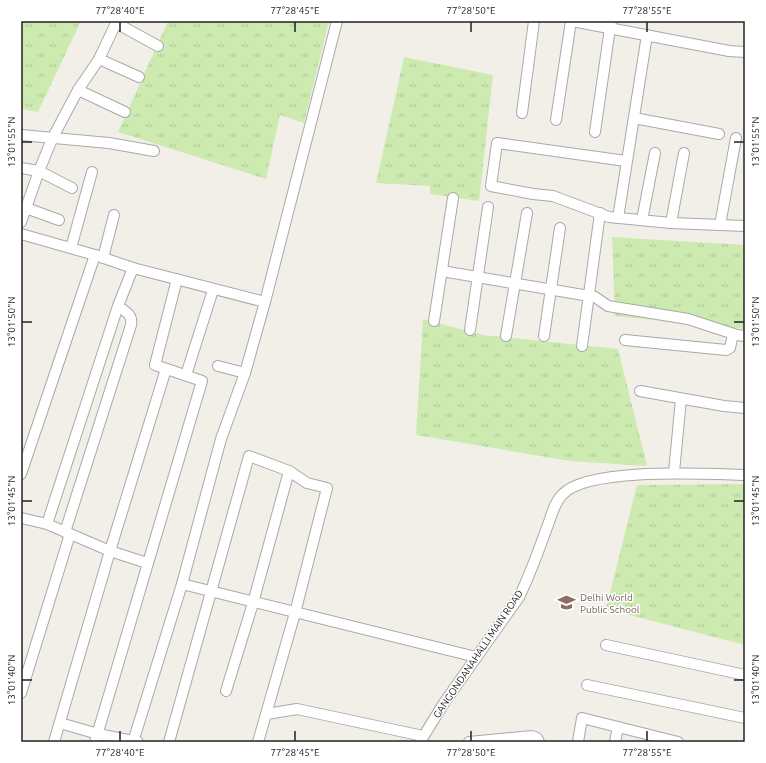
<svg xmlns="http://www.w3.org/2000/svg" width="766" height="763" viewBox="0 0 766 763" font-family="Ubuntu,sans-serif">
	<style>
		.grass { fill: url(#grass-tufts) }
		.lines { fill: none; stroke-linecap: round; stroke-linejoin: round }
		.minor-casing { stroke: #a9a9a9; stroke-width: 12 }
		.minor { stroke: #fff; stroke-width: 10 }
		.ticks { fill: none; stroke: #222; stroke-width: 1.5 }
		.labels { text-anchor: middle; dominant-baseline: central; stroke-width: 3; stroke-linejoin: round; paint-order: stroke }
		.education-label { font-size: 10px; fill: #785e54; stroke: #fff; text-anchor: start }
		.street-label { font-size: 10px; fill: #222; stroke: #fff }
		.neatline { fill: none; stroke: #222; stroke-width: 1.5 }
		.ticks-label { font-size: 10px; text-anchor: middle; fill: #222 }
	</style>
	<defs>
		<pattern id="grass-tufts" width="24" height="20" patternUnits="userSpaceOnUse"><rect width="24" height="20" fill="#cdebb0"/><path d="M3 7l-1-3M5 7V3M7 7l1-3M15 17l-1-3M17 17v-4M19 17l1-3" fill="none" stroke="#b0c997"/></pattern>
	</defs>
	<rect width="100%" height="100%" fill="#f2efe9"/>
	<g class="grass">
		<polygon points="21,21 81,21 38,112 21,109"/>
		<polygon points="168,21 329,21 304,123 280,115 266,179 118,132"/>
		<polygon points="404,57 493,75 479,201 430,194 430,186 376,183"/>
		<polygon points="612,237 745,245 745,329 615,316"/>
		<polygon points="423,319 483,335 618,349 647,466 570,461 416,435"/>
		<polygon points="745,484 745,645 606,609 637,485"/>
	</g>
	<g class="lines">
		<defs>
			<g id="minor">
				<polyline points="572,21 729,51 745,52"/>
				<polyline points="116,23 158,46"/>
				<polyline points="99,59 139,77"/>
				<polyline points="78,90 125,112"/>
				<polyline points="522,113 534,21"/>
				<polyline points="634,118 719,134"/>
				<polyline points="556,120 571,21"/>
				<polyline points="595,132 611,21"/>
				<polyline points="21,135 109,143 154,151"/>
				<polyline points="626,161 497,143 491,186 533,194 553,196 609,217 671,223 745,226"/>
				<polyline points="21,168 39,171 72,188"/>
				<polyline points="26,208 59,220"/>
				<polyline points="618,218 647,35"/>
				<polyline points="642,220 655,153"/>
				<polyline points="21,222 39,171 52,139 78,90 99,59 117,21"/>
				<polyline points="671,223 684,153"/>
				<polyline points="720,225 736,138"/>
				<polyline points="21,234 95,255 133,268 265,302"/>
				<polyline points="71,248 92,172"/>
				<polyline points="103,258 114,215"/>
				<polyline points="442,271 595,297 608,306 688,319 737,335 745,336"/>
				<polyline points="434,321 453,198"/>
				<polyline points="470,330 488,207"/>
				<polyline points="506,336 527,213"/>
				<polyline points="544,336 560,228"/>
				<polyline points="625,340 726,350 730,348 733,334"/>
				<polyline points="582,346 600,213"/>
				<polyline points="218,366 245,373"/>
				<polyline points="186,375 213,290"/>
				<polyline points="640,391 724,406 745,408"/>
				<polyline points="674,472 681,399"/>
				<polyline points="21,474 95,255"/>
				<polyline points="21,518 47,524 118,306 133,268"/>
				<polyline points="47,524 110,551 54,742"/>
				<path d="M65 532 131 325C133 315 126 312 118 306"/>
				<polyline points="147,563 110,551 166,369"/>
				<polyline points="182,584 476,657"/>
				<polyline points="606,645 745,675"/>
				<polyline points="587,685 745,718"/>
				<polyline points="21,693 70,534"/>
				<polyline points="267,714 297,709 423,736"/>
				<polyline points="60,723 98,734 138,742"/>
				<polyline points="95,742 202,381 155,365 177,279"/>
				<polyline points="133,742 182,584 221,439 245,373 265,302 337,21"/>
				<polyline points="169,742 249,456 289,471 253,603 226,691"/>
				<polyline points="258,742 295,613 327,488 307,483 289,471"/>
				<path d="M420 742 444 703 519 597C530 575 538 552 546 530 551 518 554 502 563 494 589 467 707 474 745 475"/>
				<polyline points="469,742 532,736 537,738 539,742"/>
				<polyline points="578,742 582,718 678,742"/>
				<polyline points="615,742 618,727"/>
			</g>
		</defs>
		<use href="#minor" class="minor-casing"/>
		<use href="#minor" class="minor"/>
	</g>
	<path class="ticks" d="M120 22V32M295 22V32M471 22V32M647 22V32M22 142H32M734 142H744M22 322H32M734 322H744M22 501H32M734 501H744M22 680H32M734 680H744M120 731V741M295 731V741M471 731V741M647 731V741"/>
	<defs>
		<symbol id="school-bare" viewBox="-9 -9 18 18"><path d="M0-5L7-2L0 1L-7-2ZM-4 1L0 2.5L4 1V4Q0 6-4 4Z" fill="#8d6e63" stroke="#fff" stroke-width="2.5" paint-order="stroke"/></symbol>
	</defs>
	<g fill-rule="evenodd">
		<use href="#school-bare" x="554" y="590" width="25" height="25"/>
	</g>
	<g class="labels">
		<g class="education-label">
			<text x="580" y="597">Delhi World<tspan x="580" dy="12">Public School</tspan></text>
		</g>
		<g class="street-label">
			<text transform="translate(478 654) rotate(-56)">GANGONDANAHALLI MAIN ROAD</text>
		</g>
	</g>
	<rect width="766" height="763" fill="none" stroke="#ffffff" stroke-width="44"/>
	<rect x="22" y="22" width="722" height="719" class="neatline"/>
	<g class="ticks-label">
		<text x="120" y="14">77°28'40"E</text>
		<text x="295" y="14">77°28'45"E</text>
		<text x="471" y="14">77°28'50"E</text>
		<text x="647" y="14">77°28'55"E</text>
		<text transform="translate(11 142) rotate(-90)" y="4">13°01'55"N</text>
		<text transform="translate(755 142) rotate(-90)" y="4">13°01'55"N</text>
		<text transform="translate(11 322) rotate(-90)" y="4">13°01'50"N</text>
		<text transform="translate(755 322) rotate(-90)" y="4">13°01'50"N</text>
		<text transform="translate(11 501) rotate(-90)" y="4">13°01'45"N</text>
		<text transform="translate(755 501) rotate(-90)" y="4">13°01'45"N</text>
		<text transform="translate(11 680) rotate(-90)" y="4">13°01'40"N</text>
		<text transform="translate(755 680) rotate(-90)" y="4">13°01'40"N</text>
		<text x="120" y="756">77°28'40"E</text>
		<text x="295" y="756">77°28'45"E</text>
		<text x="471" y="756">77°28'50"E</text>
		<text x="647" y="756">77°28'55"E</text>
	</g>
</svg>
